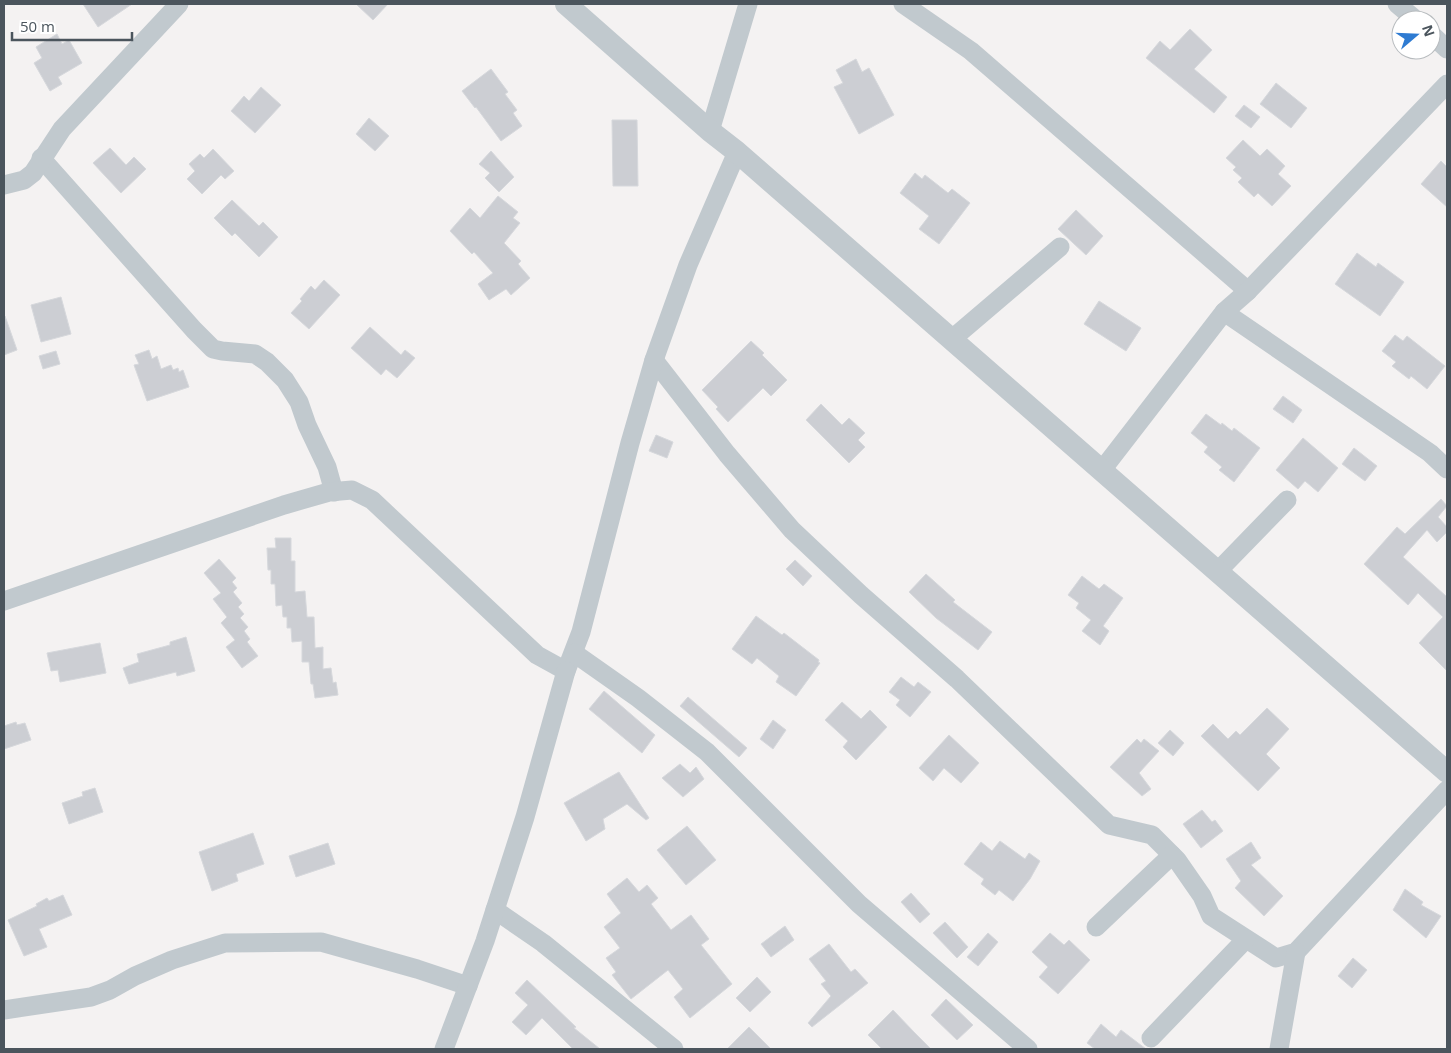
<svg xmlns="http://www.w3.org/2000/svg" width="1451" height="1053" viewBox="0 0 1451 1053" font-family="'Open Sans',sans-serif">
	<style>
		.building { fill: #ccced3; stroke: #d6d8dc }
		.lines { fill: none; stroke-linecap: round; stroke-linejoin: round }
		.minor { stroke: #c1c9ce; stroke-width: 19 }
		.tertiary { stroke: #c1c9ce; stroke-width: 22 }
	</style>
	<rect width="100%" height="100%" fill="#f4f2f2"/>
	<g class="building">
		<polygon points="83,4 132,4 98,27"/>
		<polygon points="356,4 388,4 373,20"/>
		<polygon points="1190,29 1212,50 1194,69 1227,97 1214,113 1146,58 1160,41 1170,50"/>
		<polygon points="57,34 62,44 69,40 82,63 58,77 62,84 50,91 34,63 42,58 36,47"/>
		<polygon points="856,59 862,72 869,68 894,115 859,134 834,87 843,83 836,70"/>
		<polygon points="491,69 508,92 505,94 517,110 513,113 522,126 501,141 476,107 475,108 462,91"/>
		<polygon points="1276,83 1307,108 1291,128 1260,104"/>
		<polygon points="261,87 281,105 255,133 231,111 244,96 249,101"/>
		<polygon points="1244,105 1260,117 1251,128 1235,116"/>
		<polygon points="369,118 389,136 375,151 356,134"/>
		<polygon points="612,120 637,120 638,186 613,186"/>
		<polygon points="1243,140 1260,156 1267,149 1285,166 1278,174 1291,186 1272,206 1258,193 1254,197 1238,182 1242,178 1233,170 1236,167 1226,158"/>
		<polygon points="110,148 126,165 134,157 146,169 121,193 93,163"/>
		<polygon points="213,149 234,171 225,179 221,175 202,194 187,179 195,171 189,164 200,154 204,158"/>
		<polygon points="491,151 514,177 499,192 485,178 490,173 479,164"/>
		<polygon points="1441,161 1447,167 1447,207 1421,184"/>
		<polygon points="915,173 922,179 925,175 948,193 952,189 970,203 939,244 919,229 929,216 900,193"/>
		<polygon points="498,196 518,212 513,218 520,223 504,243 521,261 518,264 530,278 511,295 506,289 489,300 478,284 493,273 474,252 472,254 450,231 470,208 480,218"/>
		<polygon points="232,200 259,226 263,222 278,237 259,257 235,233 232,236 214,218"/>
		<polygon points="1076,210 1103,236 1086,255 1058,229"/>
		<polygon points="1357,253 1376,267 1378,263 1404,282 1380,316 1335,284"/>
		<polygon points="324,280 340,295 309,329 291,313 302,301 300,299 311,286 315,290"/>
		<polygon points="61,297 71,334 41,342 31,305"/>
		<polygon points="1099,301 1141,328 1126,351 1084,324"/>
		<polygon points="5,316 17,350 4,355 4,317"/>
		<polygon points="370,327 401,355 405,350 415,358 397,378 386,369 381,375 351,348"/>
		<polygon points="1395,335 1403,341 1407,336 1445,366 1427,389 1411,376 1409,379 1392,366 1396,362 1382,351"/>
		<polygon points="751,341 764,353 762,355 787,380 771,396 763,388 728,422 716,409 718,407 702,390"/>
		<polygon points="149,350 152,359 157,356 161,369 171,365 173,370 178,368 179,372 183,370 189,387 147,401 134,365 139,364 135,355"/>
		<polygon points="56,351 60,364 43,369 39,356"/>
		<polygon points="1283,396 1302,410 1293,423 1273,409"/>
		<polygon points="821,404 842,425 849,418 865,433 858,440 865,447 849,463 806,420"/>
		<polygon points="1206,414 1221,425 1222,423 1232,431 1234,428 1260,448 1234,482 1219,470 1222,467 1204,452 1208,447 1191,433"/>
		<polygon points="656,435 673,442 667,458 649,451"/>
		<polygon points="1303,438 1338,468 1318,492 1305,481 1298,489 1276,470"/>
		<polygon points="1354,448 1377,466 1365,481 1342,464"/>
		<polygon points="1441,499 1447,506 1438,517 1447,527 1447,532 1437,542 1427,530 1403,557 1447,597 1447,671 1419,643 1443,617 1418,593 1408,605 1364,564 1397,527 1405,534"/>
		<polygon points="275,538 291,538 291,561 295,561 295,592 305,591 307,617 314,617 315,648 323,647 323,669 331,668 333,683 336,682 338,695 315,698 313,684 311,684 309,662 302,662 302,641 292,642 291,628 287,628 287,617 283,617 282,605 276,606 275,584 271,584 271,570 268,570 267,548 276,548"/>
		<polygon points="219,559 236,578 232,582 237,588 233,592 242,603 238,607 244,614 240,618 248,627 244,631 250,639 247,642 258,656 242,668 226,647 235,640 221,623 227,617 213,599 221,593 204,573"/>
		<polygon points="795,560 812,576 803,586 786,569"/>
		<polygon points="926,574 955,600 953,602 992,632 978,650 936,618 909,592"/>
		<polygon points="1082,576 1099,589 1104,584 1123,598 1103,626 1109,631 1100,645 1082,631 1091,620 1076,608 1079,603 1068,595"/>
		<polygon points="756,616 782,635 784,633 819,660 818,662 820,663 796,696 776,682 779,676 757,658 752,664 732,649"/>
		<polygon points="186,637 195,671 177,676 176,672 129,684 123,668 139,662 137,654 170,645 170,642"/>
		<polygon points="100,643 106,673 60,682 58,670 51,671 47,653"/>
		<polygon points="901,677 914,687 918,682 931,692 910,717 896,705 900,700 889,692"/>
		<polygon points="604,691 655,735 642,753 589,709"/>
		<polygon points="688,697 747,748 739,757 680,706"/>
		<polygon points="842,702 861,719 870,710 887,727 856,760 843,747 848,741 825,720"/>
		<polygon points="1267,708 1289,729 1266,754 1280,768 1258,791 1201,736 1213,724 1228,739 1236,731 1240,735"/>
		<polygon points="773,720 786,730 773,749 760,739"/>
		<polygon points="16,722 17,725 25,723 31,740 4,749 4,726"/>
		<polygon points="1170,730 1184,743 1173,756 1158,743"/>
		<polygon points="949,735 979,763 961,783 944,768 933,781 919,768"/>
		<polygon points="1137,739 1141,743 1144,739 1159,751 1139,773 1151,789 1142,796 1110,767"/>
		<polygon points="680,764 690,773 696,767 704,779 683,797 662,778"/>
		<polygon points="619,772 649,818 646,820 627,804 603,819 605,829 586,841 564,803"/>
		<polygon points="95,788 103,812 69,824 62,803 83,796 82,792"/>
		<polygon points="1202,810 1212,822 1215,820 1223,831 1201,848 1183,824"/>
		<polygon points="687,826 716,860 686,885 657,850"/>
		<polygon points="253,833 264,864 236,874 238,881 212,891 199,852"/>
		<polygon points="1000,841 1025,859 1029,853 1040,861 1030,879 1013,901 999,890 995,895 981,884 984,879 964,864 981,842 992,851"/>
		<polygon points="1251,842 1261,858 1251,865 1283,896 1264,916 1235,888 1241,881 1226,859"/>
		<polygon points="328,843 335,864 296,877 289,856"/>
		<polygon points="627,878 639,892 647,885 658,898 651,904 671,930 691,915 709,939 701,945 732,984 690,1018 674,997 683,989 668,970 631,999 612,975 616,972 606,958 620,948 604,927 621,913 607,894"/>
		<polygon points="1405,889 1423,902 1421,905 1441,916 1426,938 1393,910"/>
		<polygon points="911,893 930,914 920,923 901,902"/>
		<polygon points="63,895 72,915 39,929 47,947 24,956 8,920 37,906 36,904 47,898 49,901"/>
		<polygon points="945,922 968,947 957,958 933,933"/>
		<polygon points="785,926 794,940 771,957 761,944"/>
		<polygon points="988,933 998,942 978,966 967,957"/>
		<polygon points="1050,933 1064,945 1069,940 1090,960 1058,994 1039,977 1048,967 1032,952"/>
		<polygon points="829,944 851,972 855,969 868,983 812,1027 808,1023 831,996 821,984 826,981 809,959"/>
		<polygon points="1353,958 1367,970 1352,988 1338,976"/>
		<polygon points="757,977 771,992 750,1012 736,998"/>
		<polygon points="527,980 576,1027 574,1028 600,1049 573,1049 542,1018 526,1035 512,1022 528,1005 515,993"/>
		<polygon points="946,999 973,1025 957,1040 931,1015"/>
		<polygon points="893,1010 914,1032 931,1049 882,1049 868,1035"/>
		<polygon points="1101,1024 1116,1037 1121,1030 1146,1049 1095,1049 1087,1043"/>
		<polygon points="749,1027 771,1049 727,1049"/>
	</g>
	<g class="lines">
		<g class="minor">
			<polyline points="903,4 971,51 1248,291"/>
			<polyline points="1397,4 1416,20"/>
			<polyline points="1431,34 1447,49"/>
			<polyline points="710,131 748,4"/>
			<polyline points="41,158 194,330 213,349 222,351 255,354 267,362 285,380 299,402 307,425 327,467 334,492"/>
			<polyline points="4,185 24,180 33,173 62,129 179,4"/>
			<polyline points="1224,312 1430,453 1447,469"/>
			<polyline points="952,339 1060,247"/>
			<polyline points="654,360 727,454 792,530 861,595 957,679 1109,825 1152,835 1177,860 1202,896 1211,916 1276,958 1296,952 1447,790"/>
			<polyline points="1102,470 1224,312 1248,291 1447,84"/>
			<polyline points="1218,571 1287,500"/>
			<polyline points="4,601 284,505 329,492 352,490 372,500 537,655 566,671 581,632 630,443 654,360 688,265 737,152"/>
			<polyline points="574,653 638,698 707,752 859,904 1028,1049"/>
			<polyline points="495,910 543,943 674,1049"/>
			<polyline points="1096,927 1172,855"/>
			<polyline points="4,1010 91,997 110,990 135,976 172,960 225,943 321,942 417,969 468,986"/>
			<polyline points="1151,1038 1246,939"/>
			<polyline points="444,1049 485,941 525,817 566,671"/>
			<polyline points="1279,1049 1296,952"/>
		</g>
		<polyline class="tertiary" points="566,4 710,131 737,152 1447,772"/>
	</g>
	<rect width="1451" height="1053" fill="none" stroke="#4b555d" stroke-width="10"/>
	<g transform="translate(1416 35) rotate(71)"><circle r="24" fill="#ffffff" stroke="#b7bbbe"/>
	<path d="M0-4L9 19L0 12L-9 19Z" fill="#2e7bd2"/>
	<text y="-8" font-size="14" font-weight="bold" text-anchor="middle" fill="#4b555d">N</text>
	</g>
	<path d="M12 32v8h120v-8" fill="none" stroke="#4b555d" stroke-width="2.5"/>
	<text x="20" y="32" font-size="15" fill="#4b555d" stroke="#ffffff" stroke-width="4" paint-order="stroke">50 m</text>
</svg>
